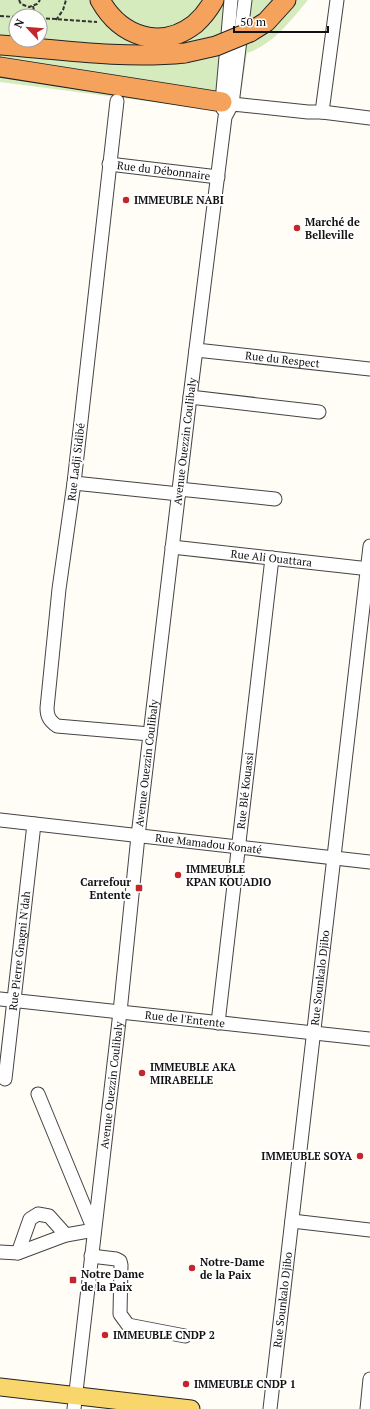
<svg xmlns="http://www.w3.org/2000/svg" width="370" height="1409" viewBox="0 0 370 1409" font-family="'PT Serif',serif">
	<style>
		.green { fill: #d5ebbd; fill-rule: evenodd }
		.lines { fill: none; stroke-linecap: round; stroke-linejoin: round }
		.minor-casing { stroke: #444; stroke-width: 15 }
		.major-casing { stroke: #222; stroke-width: 19 }
		.highway-casing { stroke: #222; stroke-width: 21 }
		.path { stroke: #333; stroke-width: 2; stroke-dasharray: 4 2; stroke-linecap: butt }
		.minor { stroke: #fff; stroke-width: 13 }
		.major { stroke: #f9d66b; stroke-width: 17 }
		.highway { stroke: #f5a25d; stroke-width: 19 }
		.highway-bridge-casing { stroke: #222; stroke-width: 21; stroke-linecap: butt }
		.highway-bridge { stroke: #f5a25d; stroke-width: 19 }
		.poi-dot { fill: #c4262e; stroke: #fff; stroke-width: 1.5 }
		.labels { text-anchor: middle; dominant-baseline: central; stroke-width: 4; stroke-linejoin: round; paint-order: stroke }
		.street-label { font-size: 11px; fill: #111; stroke: #fff }
		.poi-label { font-size: 11px; font-weight: bold; fill: #111; stroke: #fff; text-anchor: start }
	</style>
	<rect width="100%" height="100%" fill="#fffdf5"/>
	<path class="green" d="M0 0H308C291 20 273 45 247 53L238 113 0 82ZM16 16H40V40H16Z"/>
	<g class="lines">
		<defs>
			<g id="minor">
				<path d="M117 101 74 483 59 589 47 708C47 717 50 721 57 726L150 734"/>
				<polyline points="223,103 308,112 322,112 337,0"/>
				<polyline points="223,109 222,102 231,0"/>
				<polyline points="322,112 370,118"/>
				<path id="s1" d="M109 164 218 177"/>
				<path id="s2" d="M196 350 370 369"/>
				<polyline points="190,397 319,412"/>
				<polyline points="74,483 179,494"/>
				<polyline points="179,489 275,499"/>
				<path id="s3" d="M172 547 370 569"/>
				<path id="s4" d="M0 820 370 862"/>
				<path id="s5" d="M0 999 370 1039"/>
				<path id="s6" d="M218 1023 272 558"/>
				<path id="s7" d="M5 1079 34 824"/>
				<polyline points="292,1221 370,1230"/>
				<polyline points="0,1252 18,1253 66,1235 94,1230 38,1094"/>
				<polyline points="18,1253 30,1219 38,1214 49,1216 66,1235"/>
				<polyline points="91,1256 116,1259 120,1261 121,1265 120,1314 128,1325 185,1336"/>
				<path id="s8" d="M74 1409 120 1012 138 836 190 397 225 117 232 104 245 0"/>
				<path id="s9" d="M270 1409 370 546"/>
				<polyline points="367,1409 370,1379"/>
			</g>
			<polyline id="major" points="0,1387 191,1409"/>
			<g id="highway">
				<path d="M100 0C120 36 160 51 195 24 203 17 209 9 214 0"/>
				<polyline points="250,32 266,22 286,0"/>
				<path d="M0 45C61 50 124 59 185 53"/>
				<polyline points="0,67 222,102"/>
			</g>
		</defs>
		<use href="#minor" class="minor-casing"/>
		<use href="#major" class="major-casing"/>
		<use href="#highway" class="highway-casing"/>
		<g class="path">
			<polyline points="19,0 21,4 29,7 37,4 40,0"/>
			<polyline points="33,6 35,16"/>
			<polyline points="0,16 16,17"/>
			<polyline points="40,18 97,22"/>
			<polyline points="56,20 63,10 66,0"/>
		</g>
		<use href="#minor" class="minor"/>
		<use href="#major" class="major"/>
		<use href="#highway" class="highway"/>
		<defs>
			<polyline id="highway-bridge" points="185,53 216,46 250,32"/>
		</defs>
		<use href="#highway-bridge" class="highway-bridge-casing"/>
		<use href="#highway-bridge" class="highway-bridge"/>
	</g>
	<g class="poi-dot">
		<circle cx="126" cy="200" r="4"/>
		<circle cx="297" cy="228" r="4"/>
		<circle cx="178" cy="875" r="4"/>
		<rect x="135" y="884" width="8" height="8" rx="2"/>
		<circle cx="142" cy="1073" r="4"/>
		<circle cx="360" cy="1156" r="4"/>
		<circle cx="192" cy="1268" r="4"/>
		<rect x="69" y="1276" width="8" height="8" rx="2"/>
		<circle cx="105" cy="1335" r="4"/>
		<circle cx="186" cy="1384" r="4"/>
	</g>
	<g class="labels">
		<g class="street-label">
			<text stroke="none"><textPath href="#s1" startOffset="55">Rue du Débonnaire</textPath></text>
			<text stroke="none"><textPath href="#s2" startOffset="87">Rue du Respect</textPath></text>
			<text stroke="none"><textPath href="#s8" startOffset="974">Avenue Ouezzin Coulibaly</textPath></text>
			<text transform="translate(76 462) rotate(-83)">Rue Ladji Sidibé</text>
			<text stroke="none"><textPath href="#s3" startOffset="100">Rue Ali Ouattara</textPath></text>
			<text stroke="none"><textPath href="#s8" startOffset="650">Avenue Ouezzin Coulibaly</textPath></text>
			<text stroke="none"><textPath href="#s6" startOffset="234">Rue Blé Kouassi</textPath></text>
			<text stroke="none"><textPath href="#s4" startOffset="210">Rue Mamadou Konaté</textPath></text>
			<text stroke="none"><textPath href="#s7" startOffset="129">Rue Pierre Gnagni N'dah</textPath></text>
			<text stroke="none"><textPath href="#s9" startOffset="434">Rue Sounkalo Djibo</textPath></text>
			<text stroke="none"><textPath href="#s5" startOffset="186">Rue de l'Entente</textPath></text>
			<text stroke="none"><textPath href="#s8" startOffset="326">Avenue Ouezzin Coulibaly</textPath></text>
			<text stroke="none"><textPath href="#s9" startOffset="110">Rue Sounkalo Djibo</textPath></text>
		</g>
		<g class="poi-label">
			<text x="134" y="200">IMMEUBLE NABI</text>
			<text x="305" y="222">Marché de<tspan x="305" dy="13">Belleville</tspan></text>
			<text x="186" y="869">IMMEUBLE<tspan x="186" dy="13">KPAN KOUADIO</tspan></text>
			<text x="131" y="882" text-anchor="end">Carrefour<tspan x="131" dy="13">Entente</tspan></text>
			<text x="150" y="1067">IMMEUBLE AKA<tspan x="150" dy="13">MIRABELLE</tspan></text>
			<text x="352" y="1156" text-anchor="end">IMMEUBLE SOYA</text>
			<text x="200" y="1262">Notre-Dame<tspan x="200" dy="13">de la Paix</tspan></text>
			<text x="81" y="1274">Notre Dame<tspan x="81" dy="13">de la Paix</tspan></text>
			<text x="113" y="1335">IMMEUBLE CNDP 2</text>
			<text x="194" y="1384">IMMEUBLE CNDP 1</text>
		</g>
	</g>
	<g transform="translate(28 28) rotate(296)"><circle r="19" fill="#ffffff" stroke="#a0a0a0"/>
	<path d="M0-3L7 15L0 10L-7 15Z" fill="#c4262e"/>
	<text y="-6" font-size="11" font-weight="bold" text-anchor="middle" fill="#111111">N</text>
	</g>
	<path d="M234 26v6h94v-6" fill="none" stroke="#111111" stroke-width="2"/>
	<text x="240" y="26" font-size="12" fill="#111111" stroke="#ffffff" stroke-width="3" paint-order="stroke">50 m</text>
</svg>
